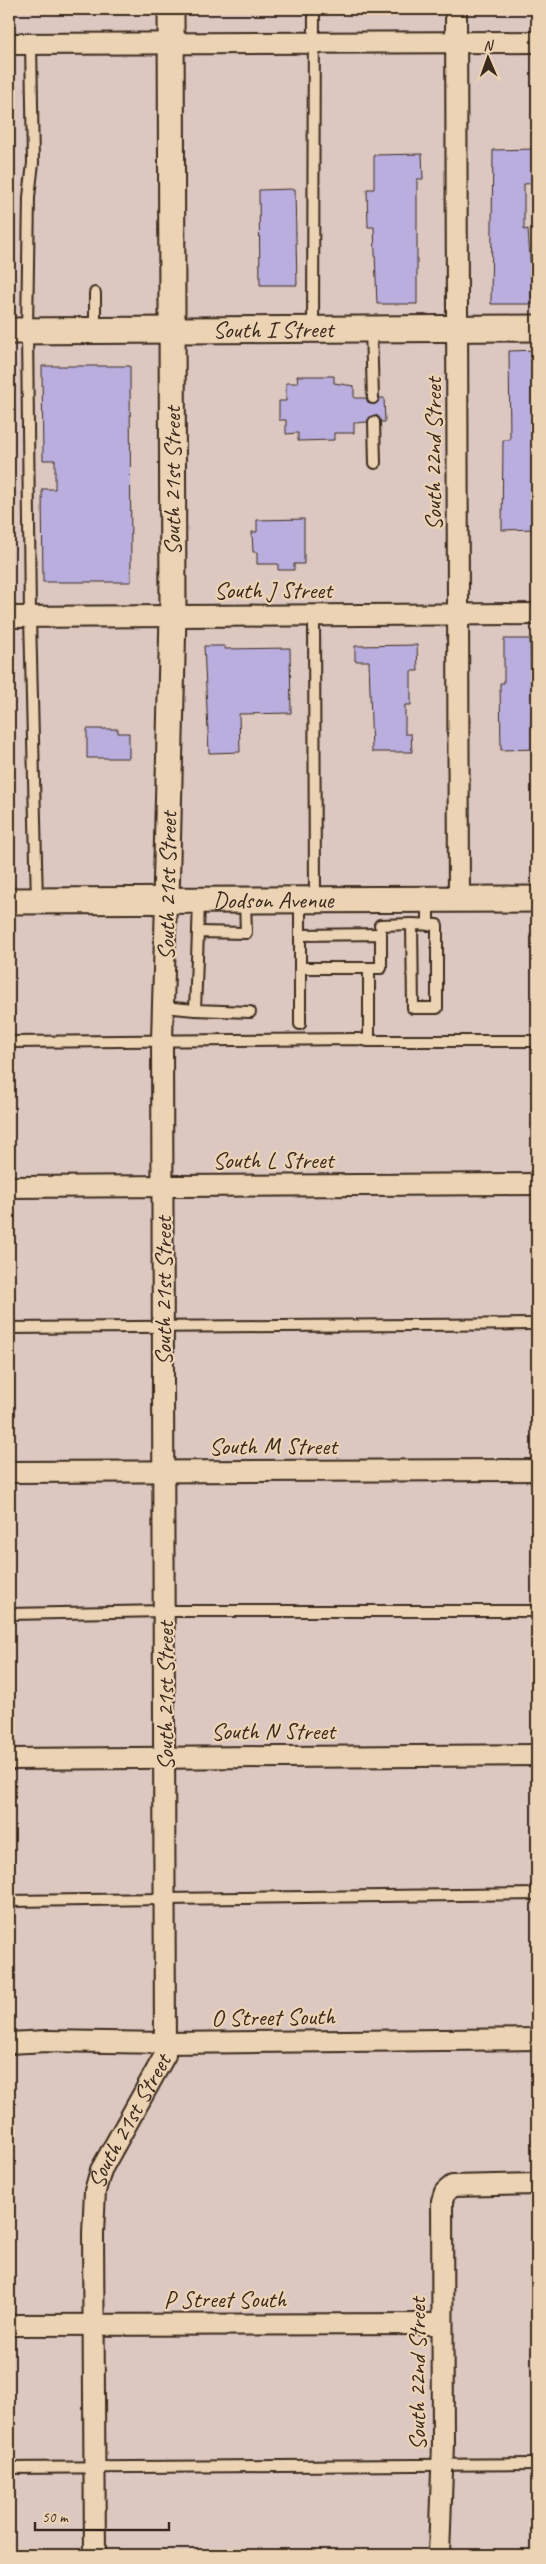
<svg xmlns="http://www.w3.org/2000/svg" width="546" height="2564" viewBox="0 0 546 2564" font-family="Caveat,sans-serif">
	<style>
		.building { fill: #baaedf; stroke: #3b2a1e }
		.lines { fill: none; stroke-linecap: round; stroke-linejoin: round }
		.service-casing { stroke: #3b2a1e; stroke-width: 14 }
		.minor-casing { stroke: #3b2a1e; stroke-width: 24 }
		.tertiary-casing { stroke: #3b2a1e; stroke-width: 29 }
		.service { stroke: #ebd3b3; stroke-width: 10 }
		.minor { stroke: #ebd3b3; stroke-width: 20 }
		.tertiary { stroke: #ebd3b3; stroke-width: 25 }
		.labels { text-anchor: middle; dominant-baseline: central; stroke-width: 4.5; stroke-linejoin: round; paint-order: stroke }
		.street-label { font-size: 24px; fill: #3b2a1e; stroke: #ebd3b3 }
	</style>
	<rect width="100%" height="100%" fill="#dcc8c0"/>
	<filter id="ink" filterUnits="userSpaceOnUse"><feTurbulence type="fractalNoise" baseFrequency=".02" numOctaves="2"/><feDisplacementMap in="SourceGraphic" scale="10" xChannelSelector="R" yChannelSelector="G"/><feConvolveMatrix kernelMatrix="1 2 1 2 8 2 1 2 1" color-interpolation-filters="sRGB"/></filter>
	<g filter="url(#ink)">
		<g class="building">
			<polygon points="537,149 537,183 524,184 524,230 528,229 533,304 491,304 493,150"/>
			<polygon points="422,154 423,179 417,179 417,304 377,304 374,227 368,227 367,189 374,189 374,155"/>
			<polygon points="295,189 297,285 260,285 259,190"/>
			<polygon points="537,350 537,426 533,426 534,496 537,496 537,529 502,530 503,440 510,440 509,351"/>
			<polygon points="42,366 130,366 131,582 43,582 42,489 55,489 55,460 43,460"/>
			<polygon points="297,376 334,376 334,383 354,386 354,398 366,398 370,404 376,404 380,398 384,398 385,422 381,422 378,416 373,415 367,422 354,423 354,433 334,433 334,440 298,441 298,433 286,434 286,420 279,420 279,401 286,401 286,383 298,383"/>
			<polygon points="304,519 304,564 294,564 294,570 278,570 278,564 257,564 257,552 253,552 252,532 257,532 257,520"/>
			<polygon points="504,639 530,639 531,682 537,682 537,749 501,750 500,683 504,683"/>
			<polygon points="417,645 418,671 411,671 411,705 405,705 405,734 411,734 412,752 372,752 369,661 355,661 355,646"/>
			<polygon points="204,646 225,646 225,649 290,648 291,713 239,714 240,752 209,753"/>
			<polygon points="87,729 118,729 118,733 129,733 129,758 87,758"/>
		</g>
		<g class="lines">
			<defs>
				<g id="service">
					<polyline points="31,44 33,163 29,197 27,331 30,617 37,901"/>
					<polyline points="95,293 95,330"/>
					<polyline points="313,329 314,9"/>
					<polyline points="371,329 373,398"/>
					<polyline points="374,422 375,463"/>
					<polyline points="314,615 315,899"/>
					<polyline points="245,900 246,933 198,932 195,1010 250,1012"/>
					<polyline points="380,925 412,924 413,1008 437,1008 437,925 412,924"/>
					<polyline points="428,925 428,900"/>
					<polyline points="198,932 199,900"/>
					<polyline points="300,968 381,968 381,934 300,935"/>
					<polyline points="369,968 369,1041"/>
					<polyline points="163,1007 195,1010"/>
					<polyline points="300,1024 300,900"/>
					<polyline points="9,1042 358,1039 369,1041 537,1041"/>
					<polyline points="9,1328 537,1324"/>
					<polyline points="9,1614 165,1611 537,1611"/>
					<polyline points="9,1901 537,1894"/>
					<polyline points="9,2468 537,2464"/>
				</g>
				<g id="minor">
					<polyline points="456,9 459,900"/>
					<polyline points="9,44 537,42"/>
					<polyline points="9,617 537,614"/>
					<polyline points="9,1187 537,1184"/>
					<polyline points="9,1472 537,1470"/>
					<polyline points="9,1759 537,1755"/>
					<polyline points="9,2043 47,2041 165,2043 537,2039"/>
					<polyline points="9,2325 441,2324"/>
					<path id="s1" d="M95 2555 93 2233 95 2191 101 2170 165 2055 162 1040 166 901"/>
					<polyline points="439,2555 443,2443 442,2201 445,2192 452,2186 537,2184"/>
				</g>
				<g id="tertiary">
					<path id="s2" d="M9 331 537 328"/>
					<path id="s3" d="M9 901 537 899"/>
					<polyline points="166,901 173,615 171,9"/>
				</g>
			</defs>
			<use href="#service" class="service-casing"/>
			<use href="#minor" class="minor-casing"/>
			<use href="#tertiary" class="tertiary-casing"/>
			<use href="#service" class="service"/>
			<use href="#minor" class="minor"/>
			<use href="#tertiary" class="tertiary"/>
		</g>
	</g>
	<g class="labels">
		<g class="street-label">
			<text stroke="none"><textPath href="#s2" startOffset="264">South I Street</textPath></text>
			<text transform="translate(433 454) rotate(-90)">South 22nd Street</text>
			<text transform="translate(172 481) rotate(-90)">South 21st Street</text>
			<text x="273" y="590">South J Street</text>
			<text transform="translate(167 886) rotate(-89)">South 21st Street</text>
			<text stroke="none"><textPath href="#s3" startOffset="264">Dodson Avenue</textPath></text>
			<text x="273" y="1160">South L Street</text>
			<text transform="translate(163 1291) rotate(-90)">South 21st Street</text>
			<text x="273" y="1446">South M Street</text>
			<text transform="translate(165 1696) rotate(-90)">South 21st Street</text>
			<text x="273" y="1731">South N Street</text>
			<text transform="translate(273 2017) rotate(-1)">O Street South</text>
			<text stroke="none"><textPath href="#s1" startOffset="442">South 21st Street</textPath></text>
			<text x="225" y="2299">P Street South</text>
			<text transform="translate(417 2374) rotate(-90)">South 22nd Street</text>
		</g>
	</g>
	<rect width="546" height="2564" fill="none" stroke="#ebd3b3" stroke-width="30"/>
	<rect x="15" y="15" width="516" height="2534" fill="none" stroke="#3b2a1e" stroke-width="2" filter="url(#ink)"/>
	<g transform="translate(488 58) rotate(358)" stroke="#ebd3b3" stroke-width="4" paint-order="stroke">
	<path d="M0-4L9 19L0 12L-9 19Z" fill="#3b2a1e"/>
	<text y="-8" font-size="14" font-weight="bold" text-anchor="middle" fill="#3b2a1e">N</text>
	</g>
	<path d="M35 2522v8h134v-8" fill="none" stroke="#3b2a1e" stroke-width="2.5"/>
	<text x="42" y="2522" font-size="15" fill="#3b2a1e" stroke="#ebd3b3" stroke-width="4" paint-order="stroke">50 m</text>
</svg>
